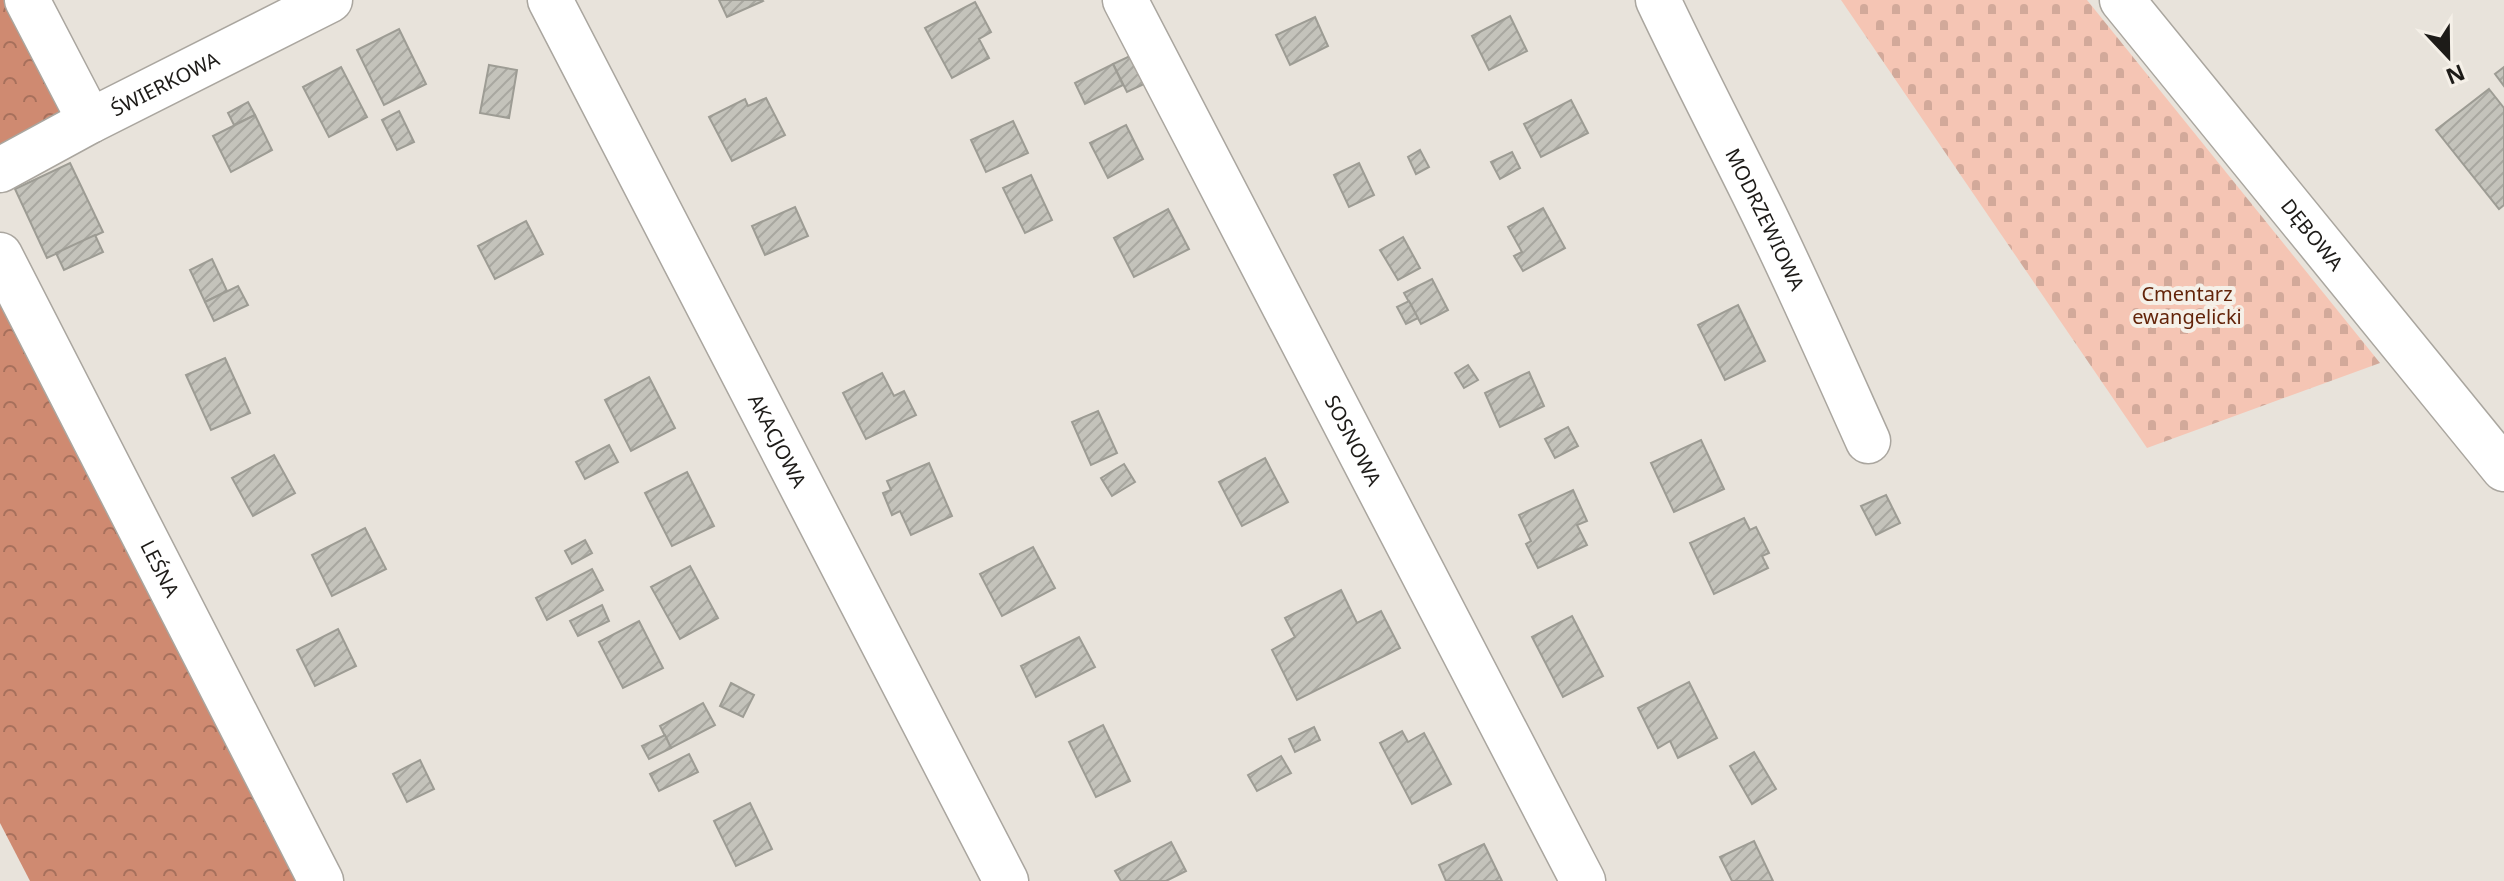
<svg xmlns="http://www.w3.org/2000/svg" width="2504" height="881" viewBox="0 0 2504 881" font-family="'Noto Sans',sans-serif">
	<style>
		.forest { fill: url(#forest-crowns) }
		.cemetery { fill: url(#cemetery-stones) }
		.building { fill: url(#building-hatch); stroke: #9d9c94; stroke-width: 2 }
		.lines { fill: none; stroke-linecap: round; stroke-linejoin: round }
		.minor-casing { stroke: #aaa69f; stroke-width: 47 }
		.minor { stroke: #fff; stroke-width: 44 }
		.labels { text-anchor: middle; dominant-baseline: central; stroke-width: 8; stroke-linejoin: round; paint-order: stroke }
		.street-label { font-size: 20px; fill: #1d1b18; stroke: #f5f0e8 }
		.park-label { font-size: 20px; fill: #63240a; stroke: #f5f0e8 }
	</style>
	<defs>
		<pattern id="forest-crowns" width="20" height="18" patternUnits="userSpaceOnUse" patternTransform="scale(2)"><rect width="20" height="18" fill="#cf8a71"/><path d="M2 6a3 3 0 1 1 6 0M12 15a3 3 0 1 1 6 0" fill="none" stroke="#a7705c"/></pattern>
		<pattern id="cemetery-stones" width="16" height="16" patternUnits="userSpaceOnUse" patternTransform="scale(2)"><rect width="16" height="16" fill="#f5c5b4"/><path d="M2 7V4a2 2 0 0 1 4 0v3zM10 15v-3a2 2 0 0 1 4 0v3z" fill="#d2a99a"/></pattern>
		<pattern id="building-hatch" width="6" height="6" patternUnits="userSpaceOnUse" patternTransform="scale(2)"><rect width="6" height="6" fill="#c4c3bb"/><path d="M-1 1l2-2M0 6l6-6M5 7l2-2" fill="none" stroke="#a8a7a0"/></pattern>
	</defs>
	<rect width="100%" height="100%" fill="#e8e3db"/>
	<g class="forest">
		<polygon points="0,0 10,0 74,123 0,163"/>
		<polygon points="0,275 307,881 30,881 0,823"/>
	</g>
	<polygon class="cemetery" points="1841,0 2087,0 2380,363 2147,448"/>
	<g class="building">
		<polygon points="719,0 762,0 763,1 727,17"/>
		<polygon points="975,2 991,32 979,39 989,58 952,78 925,28"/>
		<polygon points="1510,16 1527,51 1489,70 1472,36"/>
		<polygon points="1315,17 1328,46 1290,65 1276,35"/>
		<polygon points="399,29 426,84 384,105 357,50"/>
		<polygon points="1130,56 1144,84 1127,92 1113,64"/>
		<polygon points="1113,64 1123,85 1085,104 1075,83"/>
		<polygon points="489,65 517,70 509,118 480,113"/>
		<polygon points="341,67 367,117 329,137 303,87"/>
		<polygon points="2504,67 2504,86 2495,74"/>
		<polygon points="2489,89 2504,108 2504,205 2499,209 2436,130"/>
		<polygon points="766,98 785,135 732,161 709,117 745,99 748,106"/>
		<polygon points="1571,100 1588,133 1541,157 1524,124"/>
		<polygon points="248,102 255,115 234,125 228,113"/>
		<polygon points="399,111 414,142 397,150 382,120"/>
		<polygon points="255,115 272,150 231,172 213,136"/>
		<polygon points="1013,121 1028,153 986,172 971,140"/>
		<polygon points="1126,125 1143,159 1108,178 1090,143"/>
		<polygon points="1420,150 1429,167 1416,174 1408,157"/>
		<polygon points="1512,152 1520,168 1500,179 1491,162"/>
		<polygon points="70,163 103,232 47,258 15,189"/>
		<polygon points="1359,163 1374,195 1349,207 1334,175"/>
		<polygon points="1031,175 1052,220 1025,233 1003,188"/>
		<polygon points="795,207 808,236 765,255 752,226"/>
		<polygon points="1543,208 1565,248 1523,271 1514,256 1522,252 1508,227"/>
		<polygon points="1168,209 1189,249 1134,277 1114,238"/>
		<polygon points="526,221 543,254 495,279 478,246"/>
		<polygon points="95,235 103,252 64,270 56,253"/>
		<polygon points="1403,237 1420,268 1398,280 1380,250"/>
		<polygon points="212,259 227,291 205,302 190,270"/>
		<polygon points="1432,279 1448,310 1421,324 1404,293"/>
		<polygon points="238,286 248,305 214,321 205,302"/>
		<polygon points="1409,301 1418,318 1406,324 1397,307"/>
		<polygon points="1738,305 1765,361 1725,380 1698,325"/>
		<polygon points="225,358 250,413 211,430 186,375"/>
		<polygon points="1468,365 1478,380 1464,388 1455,373"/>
		<polygon points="1529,372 1544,406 1500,427 1485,393"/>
		<polygon points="882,373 894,396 904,391 916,415 866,439 843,393"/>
		<polygon points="649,377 675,428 631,451 605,400"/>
		<polygon points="1098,411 1117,453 1091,465 1072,422"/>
		<polygon points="1568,427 1578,446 1555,458 1545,439"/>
		<polygon points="1701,440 1724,489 1674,512 1651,463"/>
		<polygon points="609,445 618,462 585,479 576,462"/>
		<polygon points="274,455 295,493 253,516 232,478"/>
		<polygon points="1265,458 1288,502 1242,526 1219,482"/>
		<polygon points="929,463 952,516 911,535 900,511 892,515 883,493 891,490 887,481"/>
		<polygon points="1124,464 1135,482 1112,496 1101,478"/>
		<polygon points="687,472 714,526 672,546 645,493"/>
		<polygon points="1573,490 1587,521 1577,525 1587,545 1538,568 1526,544 1531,541 1519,515"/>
		<polygon points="1886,495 1900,523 1876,535 1861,506"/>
		<polygon points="1744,518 1750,530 1756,527 1769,553 1762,556 1768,568 1714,594 1690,543"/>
		<polygon points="365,528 386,569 332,596 312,555"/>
		<polygon points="585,540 592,553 572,564 565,551"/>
		<polygon points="1033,547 1055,588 1002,616 980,574"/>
		<polygon points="690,566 718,618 680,639 651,587"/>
		<polygon points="592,569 603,590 547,620 536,598"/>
		<polygon points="1341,590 1357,623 1381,611 1400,648 1297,700 1272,650 1295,637 1285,618"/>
		<polygon points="602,605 609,621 578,636 570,621"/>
		<polygon points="1572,616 1603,676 1563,697 1532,637"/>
		<polygon points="639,621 663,668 623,688 599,642"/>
		<polygon points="338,629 356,666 315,686 297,650"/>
		<polygon points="1079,637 1095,667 1036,697 1021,666"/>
		<polygon points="1689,682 1717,738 1678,758 1670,741 1658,748 1638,708"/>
		<polygon points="731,683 754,695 743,717 720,706"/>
		<polygon points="703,703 715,725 671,748 660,726"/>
		<polygon points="1103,725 1130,781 1096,797 1069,742"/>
		<polygon points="1314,727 1320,740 1295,752 1289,739"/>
		<polygon points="1402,731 1408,742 1424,733 1451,784 1412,804 1380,743"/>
		<polygon points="665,735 671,748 649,759 642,746"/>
		<polygon points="1754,752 1776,789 1752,804 1730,766"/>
		<polygon points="689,754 698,772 659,791 650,774"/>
		<polygon points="1281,756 1291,773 1257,791 1248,775"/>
		<polygon points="420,760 434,789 407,802 393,774"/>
		<polygon points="750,803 772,849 736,866 714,821"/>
		<polygon points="1754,841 1773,881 1732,881 1720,857"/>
		<polygon points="1171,842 1186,871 1166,881 1121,881 1115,871"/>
		<polygon points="1484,844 1502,881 1446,881 1439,865"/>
	</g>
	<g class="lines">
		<defs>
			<g id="minor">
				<polyline points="27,0 90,121"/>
				<path id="s1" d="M550 0 1006 881"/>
				<path id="s2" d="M1125 0 1583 881"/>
				<path id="s3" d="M1658 0C1690 68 1725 135 1758 202 1797 281 1832 361 1868 441"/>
				<path id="s4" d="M2122 0 2504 469"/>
				<path id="s5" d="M0 170 90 121 330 0"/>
				<path id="s6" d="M0 255 321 881"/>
			</g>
		</defs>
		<use href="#minor" class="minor-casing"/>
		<use href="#minor" class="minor"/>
	</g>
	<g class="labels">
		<g class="street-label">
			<text stroke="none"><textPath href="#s5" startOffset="186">ŚWIERKOWA</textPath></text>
			<text stroke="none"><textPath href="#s3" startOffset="244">MODRZEWIOWA</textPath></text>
			<text stroke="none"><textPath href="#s4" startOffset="302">DĘBOWA</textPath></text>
			<text stroke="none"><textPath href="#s2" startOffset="496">SOSNOWA</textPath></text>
			<text stroke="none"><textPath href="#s1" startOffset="496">AKACJOWA</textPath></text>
			<text stroke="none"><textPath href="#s6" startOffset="352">LEŚNA</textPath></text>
		</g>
		<g class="park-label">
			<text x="2187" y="293">Cmentarz<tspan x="2187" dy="23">ewangelicki</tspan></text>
		</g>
	</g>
	<g transform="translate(2448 56) rotate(158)" stroke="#f5f0e8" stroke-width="6" paint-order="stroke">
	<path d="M0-6L14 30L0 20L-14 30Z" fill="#1d1b18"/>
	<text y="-12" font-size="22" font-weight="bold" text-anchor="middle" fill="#1d1b18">N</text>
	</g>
</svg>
